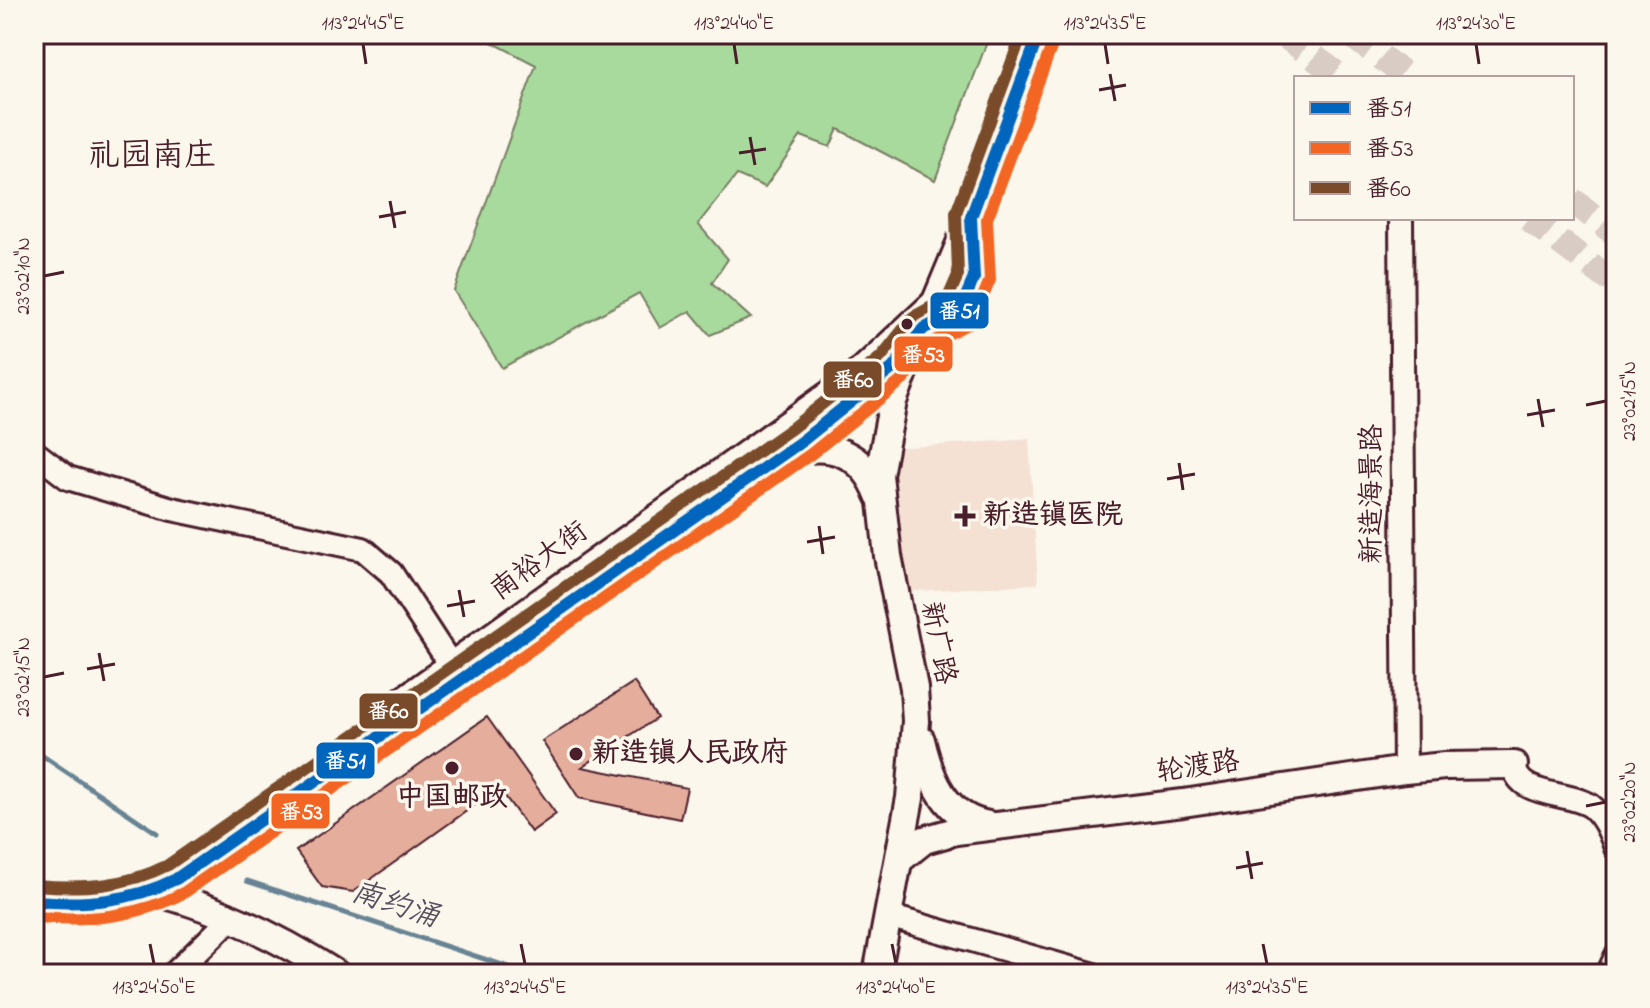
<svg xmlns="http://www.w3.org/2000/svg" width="1650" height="1008" viewBox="0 0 1650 1008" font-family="'Indie Flower','LXGW WenKai TC',sans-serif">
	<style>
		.built { fill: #f4e1d4 }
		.green { fill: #a7da9c; stroke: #787c64; stroke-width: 2 }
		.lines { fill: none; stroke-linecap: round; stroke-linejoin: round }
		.stream { stroke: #678394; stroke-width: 5 }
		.building { fill: #e5ad9c; stroke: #4a1f2b; stroke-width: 2 }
		.major-tunnel { stroke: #d8ccc5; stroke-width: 26; stroke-dasharray: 26 13; stroke-linecap: butt }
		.minor-casing { stroke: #4a1f2b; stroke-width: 28 }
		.major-casing { stroke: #4a1f2b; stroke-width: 32 }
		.minor { stroke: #fbf7ec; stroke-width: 22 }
		.major { stroke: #fbf7ec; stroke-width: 26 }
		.bus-1-casing { stroke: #fbf7ec; stroke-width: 18 }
		.bus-2-casing { stroke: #fbf7ec; stroke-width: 18 }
		.bus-3-casing { stroke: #fbf7ec; stroke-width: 18 }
		.bus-1 { stroke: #0065bd; stroke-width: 12 }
		.bus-2 { stroke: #f26522; stroke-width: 12 }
		.bus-3 { stroke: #7a4b2a; stroke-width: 12 }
		.ticks { fill: none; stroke: #4a1f2b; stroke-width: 3 }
		.bus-dot { fill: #4a1f2b; stroke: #fbf7ec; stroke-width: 3 }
		.labels { text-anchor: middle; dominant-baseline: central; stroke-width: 7; stroke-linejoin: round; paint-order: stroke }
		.street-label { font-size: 28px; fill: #4a1f2b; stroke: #fbf7ec }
		.poi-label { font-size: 28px; font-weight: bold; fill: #4a1f2b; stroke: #fbf7ec; text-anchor: start }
		.water-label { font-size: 30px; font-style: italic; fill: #595160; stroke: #fbf7ec }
		.quarter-label { font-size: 32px; fill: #4a1f2b; stroke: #fbf7ec }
		.line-badge { stroke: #fbf7ec; stroke-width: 3 }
		.badge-label { font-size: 22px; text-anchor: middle; font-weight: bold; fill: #fff }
		.neatline { fill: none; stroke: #4a1f2b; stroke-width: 3 }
		.ticks-label { font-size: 20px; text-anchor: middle; fill: #4a1f2b }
	</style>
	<rect width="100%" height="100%" fill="#fbf7ec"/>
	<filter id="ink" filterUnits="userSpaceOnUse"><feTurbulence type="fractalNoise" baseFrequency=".0125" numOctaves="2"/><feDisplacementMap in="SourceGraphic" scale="16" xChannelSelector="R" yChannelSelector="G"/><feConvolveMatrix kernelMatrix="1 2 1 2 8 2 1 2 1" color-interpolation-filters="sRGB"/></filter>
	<g filter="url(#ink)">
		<polygon class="built" points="1029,439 1038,584 901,592 892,448"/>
		<polygon class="green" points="476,34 990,34 935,180 838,129 830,147 801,136 765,187 737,175 698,224 728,259 712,283 751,318 710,335 690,311 660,328 639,293 502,368 454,291 536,65"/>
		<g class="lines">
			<g class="stream">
				<polyline points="34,750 157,833"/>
				<polyline points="247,881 530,974"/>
			</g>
		</g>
		<g class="building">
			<polygon points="634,682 657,718 582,767 687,788 680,819 579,798 542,741"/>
			<polygon points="487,717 556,814 531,832 499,788 353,892 322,887 296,851"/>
		</g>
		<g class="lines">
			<g class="major-tunnel">
				<polyline points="1283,34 1342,78"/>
				<polyline points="1350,34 1409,78"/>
				<polyline points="1572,200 1616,234"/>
				<polyline points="1528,218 1616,284"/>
			</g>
			<defs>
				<g id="minor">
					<polyline points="1401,218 1405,770"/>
					<polyline points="34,452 68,478 172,509 363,549 391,573 451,665"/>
					<path d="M1514 765C1517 798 1568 791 1591 806 1604 816 1611 833 1616 848"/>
					<polyline points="888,916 1091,974"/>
					<polyline points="174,974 230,919"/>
					<polyline points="1608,974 1616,957"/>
				</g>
				<g id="major">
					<polyline points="929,318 971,217 1039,34"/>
					<path d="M789 453C831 441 863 453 879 495"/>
					<polyline points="398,704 843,385 864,369 936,302"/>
					<path d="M921 740C930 778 945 818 989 825"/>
					<polyline points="899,860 924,840 956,831 1183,803 1405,770 1445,766 1514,765"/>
					<path d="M145 890C213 905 278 937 336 974"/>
					<path d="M34 901C85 906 131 905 176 879L802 441 893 368 923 329"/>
					<polyline points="877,974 910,798 916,721 914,688 888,556 879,475 893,401 910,357"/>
				</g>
			</defs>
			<use href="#minor" class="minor-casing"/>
			<use href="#major" class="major-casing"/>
			<use href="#minor" class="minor"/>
			<use href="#major" class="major"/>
			<defs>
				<path id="bus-1" d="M34 901C85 905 130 902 176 879L802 441 893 368 923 329 960 310 974 278 971 217 1039 34"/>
				<path id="bus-2" d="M34 917C88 921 137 918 185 892L811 454 904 379 933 342 969 323 974 318 990 280 987 219 1054 40"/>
				<path id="bus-3" d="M35 885C82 889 125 887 168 865L792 428 881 357 913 317 948 298 958 275 956 213 1022 34"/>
			</defs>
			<use href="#bus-1" class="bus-1-casing"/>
			<use href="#bus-2" class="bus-2-casing"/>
			<use href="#bus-3" class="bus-3-casing"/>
			<use href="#bus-1" class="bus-1"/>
			<use href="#bus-2" class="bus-2"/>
			<use href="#bus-3" class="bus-3"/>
		</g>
	</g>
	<path class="ticks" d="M363 44 366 64M734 44 737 64M1105 44 1108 64M1476 44 1479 64M1110 74 1115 101M1099 90 1126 85M750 137 755 165M739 153 766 149M390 201 395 228M379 217 406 212M44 276 64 272M1538 399 1543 427M1586 405 1606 401M1527 415 1555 410M1179 463 1183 490M1167 479 1195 474M819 526 823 554M807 542 835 537M459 590 464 617M447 606 475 601M99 653 104 681M87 669 115 664M44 677 64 673M1586 806 1606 802M1247 851 1252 879M1236 868 1263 863M150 944 154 964M521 944 525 964M892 944 896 964M1263 944 1267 964"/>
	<g class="bus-dot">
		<circle cx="907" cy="324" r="7"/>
		<path d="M961 504h8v8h8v8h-8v8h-8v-8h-8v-8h8z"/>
		<circle cx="576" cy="754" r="8"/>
		<circle cx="452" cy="768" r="8"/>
	</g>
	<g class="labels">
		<g class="street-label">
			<text transform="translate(1373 494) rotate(-90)">新造海景路</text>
			<text transform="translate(540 562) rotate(-36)">南裕大街</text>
			<text transform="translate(937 643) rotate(79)">新广路</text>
			<text transform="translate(1198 768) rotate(-8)">轮渡路</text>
		</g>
		<g class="poi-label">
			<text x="983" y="516">新造镇医院</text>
			<text x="592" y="754">新造镇人民政府</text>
			<text x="452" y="798" text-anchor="middle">中国邮政</text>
		</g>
		<g class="water-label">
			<text transform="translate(395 906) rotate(18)">南约涌</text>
		</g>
		<g class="quarter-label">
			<text x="152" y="157">礼园南庄</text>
		</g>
	</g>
	<g class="line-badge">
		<rect x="929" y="291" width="61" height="39" rx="8" fill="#0065bd"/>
		<rect x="893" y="335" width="61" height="38" rx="8" fill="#f26522"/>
		<rect x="822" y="360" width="61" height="39" rx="8" fill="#7a4b2a"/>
		<rect x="358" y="692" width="61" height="38" rx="8" fill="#7a4b2a"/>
		<rect x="315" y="741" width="61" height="39" rx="8" fill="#0065bd"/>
		<rect x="270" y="792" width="61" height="38" rx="8" fill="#f26522"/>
	</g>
	<g class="badge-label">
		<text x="959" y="318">番51</text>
		<text x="923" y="362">番53</text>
		<text x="853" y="387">番60</text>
		<text x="388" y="718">番60</text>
		<text x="345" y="768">番51</text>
		<text x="301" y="819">番53</text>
	</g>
	<rect width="1650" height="1008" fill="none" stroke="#fbf7ec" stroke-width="88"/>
	<rect x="1294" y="76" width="280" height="144" fill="#fbf7ec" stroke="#b4a19f" stroke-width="2"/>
	<rect x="1310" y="102" width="40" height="12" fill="#0065bd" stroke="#b4a19f" stroke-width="2"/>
	<text x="1366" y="116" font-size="24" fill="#4a1f2b">番51</text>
	<rect x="1310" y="142" width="40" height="12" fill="#f26522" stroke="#b4a19f" stroke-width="2"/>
	<text x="1366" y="156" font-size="24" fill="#4a1f2b">番53</text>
	<rect x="1310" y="182" width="40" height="12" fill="#7a4b2a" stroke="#b4a19f" stroke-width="2"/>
	<text x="1366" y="196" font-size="24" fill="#4a1f2b">番60</text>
	<rect x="44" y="44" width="1562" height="920" class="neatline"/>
	<g class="ticks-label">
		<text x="363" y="29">113°24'45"E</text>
		<text x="734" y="29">113°24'40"E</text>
		<text x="1105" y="29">113°24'35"E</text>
		<text x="1476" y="29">113°24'30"E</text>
		<text transform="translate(22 276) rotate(-90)" y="7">23°02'10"N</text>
		<text transform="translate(1628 401) rotate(-90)" y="7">23°02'15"N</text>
		<text transform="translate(22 677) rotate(-90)" y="7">23°02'15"N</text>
		<text transform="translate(1628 802) rotate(-90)" y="7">23°02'20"N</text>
		<text x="154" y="993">113°24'50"E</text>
		<text x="525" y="993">113°24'45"E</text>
		<text x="896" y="993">113°24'40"E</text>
		<text x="1267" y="993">113°24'35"E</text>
	</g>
</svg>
